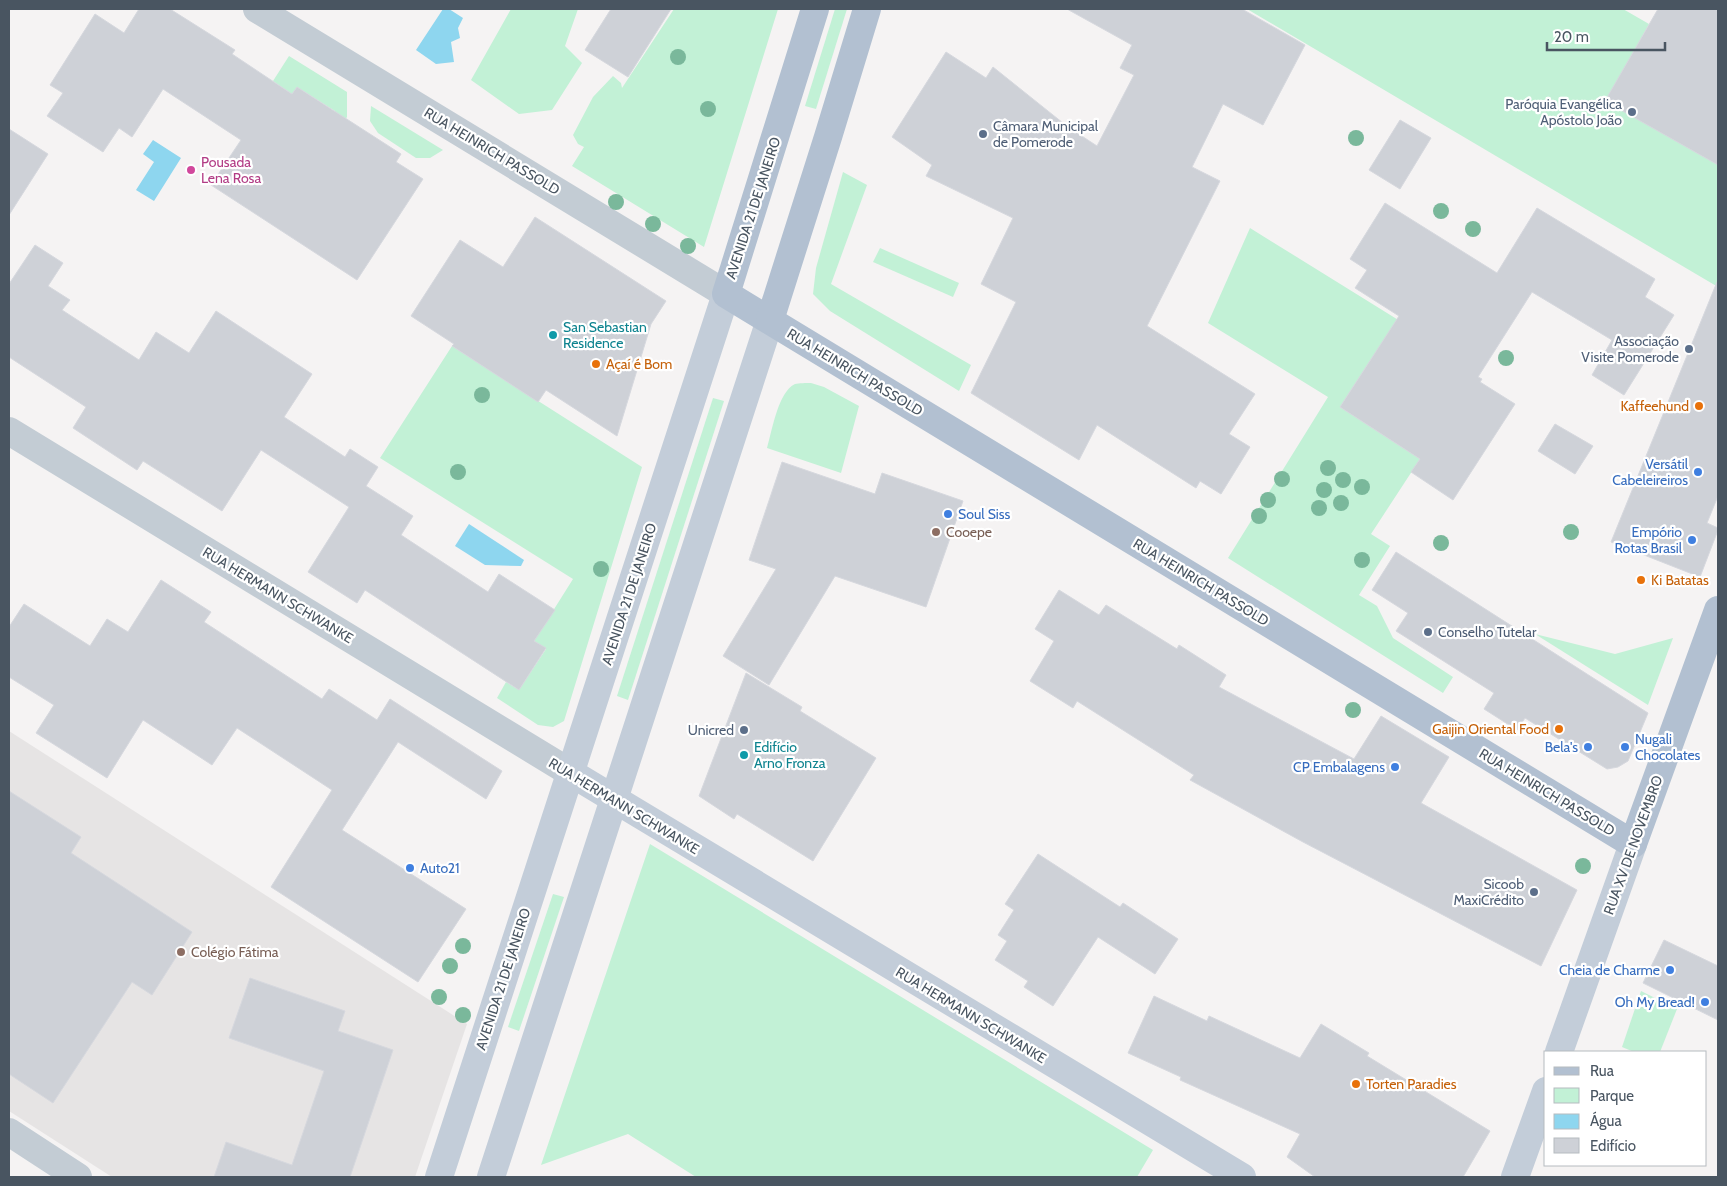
<svg xmlns="http://www.w3.org/2000/svg" width="1727" height="1186" viewBox="0 0 1727 1186" font-family="Cabin,sans-serif">
	<style>
		.education { fill: #e6e4e4 }
		.green { fill: #c2f1d6 }
		.water { fill: #8ed6ef }
		.building { fill: #ced1d7; stroke: #d6d8de }
		.lines { fill: none; stroke-linecap: round; stroke-linejoin: round }
		.street { stroke: #c3ccd4; stroke-width: 28 }
		.secondary { stroke: #c3cdd9; stroke-width: 28 }
		.primary { stroke: #b2c0d1; stroke-width: 28 }
		.tree { fill: #7ab89b }
		.service-dot { fill: #5c6f8a; stroke: #fff; stroke-width: 2 }
		.hotel-dot { fill: #d1479c; stroke: #fff; stroke-width: 2 }
		.culture-dot { fill: #0f9aa8; stroke: #fff; stroke-width: 2 }
		.food-dot { fill: #e8710a; stroke: #fff; stroke-width: 2 }
		.shop-dot { fill: #3f7fe0; stroke: #fff; stroke-width: 2 }
		.education-dot { fill: #8d6e63; stroke: #fff; stroke-width: 2 }
		.labels { text-anchor: middle; dominant-baseline: central; stroke-width: 4.5; stroke-linejoin: round; paint-order: stroke }
		.service-label { font-size: 14px; fill: #4e5e75; stroke: #fff; text-anchor: end }
		.street-label { font-size: 14px; fill: #495561; stroke: #fff }
		.hotel-label { font-size: 14px; fill: #b23c85; stroke: #fff; text-anchor: start }
		.culture-label { font-size: 14px; fill: #0d838f; stroke: #fff; text-anchor: start }
		.food-label { font-size: 14px; fill: #c56008; stroke: #fff; text-anchor: start }
		.shop-label { font-size: 14px; fill: #366cbe; stroke: #fff; text-anchor: end }
		.education-label { font-size: 14px; fill: #785e54; stroke: #fff; text-anchor: start }
	</style>
	<rect width="100%" height="100%" fill="#f5f3f3"/>
	<polygon class="education" points="9,731 467,1024 415,1177 112,1177 9,1111"/>
	<g class="green">
		<polygon points="511,9 578,9 565,46 582,63 552,110 519,114 471,80"/>
		<polygon points="674,9 778,9 704,247 572,166 584,147 578,144 573,135 593,97 613,76 621,83 622,88"/>
		<polygon points="835,9 847,9 816,109 805,106"/>
		<polygon points="1247,9 1623,9 1649,24 1606,101 1718,165 1718,287"/>
		<polygon points="289,56 347,92 347,117 335,135 335,111 297,87 292,94 273,81"/>
		<polygon points="371,106 443,150 430,158 416,158 378,133 370,121"/>
		<polygon points="843,172 867,185 831,284 971,365 959,391 830,311 813,294 816,268"/>
		<polygon points="1250,228 1437,344 1372,358 1340,407 1420,459 1371,534 1390,546 1359,595 1377,606 1393,638 1453,677 1443,693 1228,558 1328,397 1208,323"/>
		<polygon points="880,248 959,283 953,297 873,262"/>
		<polygon points="452,346 642,467 564,721 553,727 538,725 497,698 506,682 519,690 546,649 534,641 573,579 380,458"/>
		<path d="M811 383 824 387 859 406 841 473 767 448C772 431 778 392 795 384 799 383 806 383 811 383Z"/>
		<polygon points="713,398 724,401 628,700 617,696"/>
		<polygon points="1535,634 1615,654 1673,638 1648,705"/>
		<polygon points="650,844 1153,1150 1137,1177 696,1177 628,1134 541,1165"/>
		<polygon points="553,894 564,897 519,1031 508,1027"/>
		<polygon points="1641,991 1677,1009 1660,1052 1634,1052 1622,1047"/>
	</g>
	<g class="water">
		<polygon points="443,9 449,9 463,18 458,28 460,38 451,42 454,62 436,64 416,50"/>
		<polygon points="153,140 181,158 154,201 136,190 154,162 143,154"/>
		<polygon points="469,524 524,560 521,566 485,565 455,546"/>
	</g>
	<g class="building">
		<polygon points="139,9 170,9 235,50 232,54 292,94 297,87 401,154 396,162 423,179 357,280 211,185 241,140 163,89 132,137 119,128 103,152 47,116 63,93 50,85 95,14 124,33"/>
		<polygon points="611,9 671,9 628,77 585,50"/>
		<polygon points="1067,9 1242,9 1305,45 1263,125 1223,104 1192,167 1220,181 1147,326 1255,394 1229,434 1250,447 1221,494 1200,481 1196,488 1097,425 1079,460 971,393 1016,302 981,284 1013,218 926,176 932,165 892,137 946,52 986,78 993,67 1068,127 1097,146 1134,75 1120,68 1132,45"/>
		<polygon points="1658,9 1718,9 1718,165 1605,101"/>
		<polygon points="1400,120 1431,138 1400,189 1369,170"/>
		<polygon points="9,129 48,154 9,215"/>
		<polygon points="1385,203 1497,273 1537,208 1655,279 1645,297 1674,315 1624,395 1592,375 1612,340 1532,292 1478,377 1482,379 1480,382 1515,404 1453,500 1411,472 1420,459 1340,407 1399,316 1355,288 1367,270 1350,259"/>
		<polygon points="535,217 666,301 651,324 617,436 546,390 538,402 452,346 454,344 411,316 460,240 503,267"/>
		<polygon points="35,245 63,263 48,286 70,300 62,310 139,360 156,332 189,353 216,311 312,374 284,417 345,457 350,449 378,467 366,486 413,516 401,535 488,592 499,574 555,610 534,641 546,648 519,690 365,590 357,603 308,572 349,507 261,450 222,511 143,461 137,470 73,428 86,407 9,357 9,284"/>
		<polygon points="1717,282 1718,496 1707,523 1718,528 1718,530 1700,577 1611,542"/>
		<polygon points="1555,424 1593,446 1575,474 1538,451"/>
		<polygon points="782,462 875,494 882,473 963,501 926,607 835,576 769,685 723,656 776,569 749,560"/>
		<polygon points="1396,552 1648,713 1628,761 1618,767 1607,769 1525,718 1517,730 1484,709 1494,693 1396,631 1408,613 1372,590"/>
		<polygon points="161,580 211,612 204,622 322,699 329,689 377,720 390,699 502,771 486,799 398,742 342,830 466,909 418,982 271,887 332,790 237,728 212,765 143,720 107,778 36,733 54,705 9,677 9,627 24,604 90,646 107,619 128,632"/>
		<polygon points="1059,590 1099,615 1106,605 1177,649 1179,645 1226,675 1219,687 1354,759 1381,716 1449,757 1421,803 1577,890 1541,966 1303,842 1190,780 1194,775 1077,701 1073,708 1030,681 1054,641 1035,629"/>
		<polygon points="746,673 802,707 800,711 876,758 813,861 737,814 734,819 699,796"/>
		<polygon points="9,791 81,837 71,853 192,932 152,995 132,982 53,1103 9,1074"/>
		<polygon points="1038,854 1120,907 1123,903 1178,939 1155,974 1098,937 1053,1006 1024,987 1028,981 995,960 1007,941 998,935 1014,910 1005,904"/>
		<polygon points="1664,940 1718,966 1718,1020 1643,983"/>
		<polygon points="250,978 345,1011 338,1031 393,1050 350,1177 214,1177 226,1142 292,1165 324,1071 229,1038"/>
		<polygon points="1154,996 1207,1021 1209,1016 1300,1058 1321,1024 1369,1053 1367,1056 1490,1131 1463,1177 1315,1177 1287,1157 1300,1134 1180,1080 1181,1077 1128,1053"/>
	</g>
	<g class="lines">
		<g class="street">
			<polyline points="257,9 726,294"/>
			<polyline points="9,431 571,773"/>
			<polyline points="9,1132 78,1177"/>
		</g>
		<g class="secondary">
			<polyline points="571,773 1242,1177"/>
			<polyline points="1559,1052 1633,844"/>
			<polyline points="439,1177 726,294"/>
			<polyline points="491,1177 770,320"/>
			<polyline points="1515,1177 1546,1091"/>
		</g>
		<g class="primary">
			<polyline points="815,9 726,294 1633,844 1718,610"/>
			<polyline points="770,320 828,137 867,9"/>
		</g>
	</g>
	<g class="tree">
		<circle cx="678" cy="57" r="8"/>
		<circle cx="708" cy="109" r="8"/>
		<circle cx="1356" cy="138" r="8"/>
		<circle cx="616" cy="202" r="8"/>
		<circle cx="1441" cy="211" r="8"/>
		<circle cx="653" cy="224" r="8"/>
		<circle cx="1473" cy="229" r="8"/>
		<circle cx="688" cy="246" r="8"/>
		<circle cx="1506" cy="358" r="8"/>
		<circle cx="482" cy="395" r="8"/>
		<circle cx="1328" cy="468" r="8"/>
		<circle cx="458" cy="472" r="8"/>
		<circle cx="1282" cy="479" r="8"/>
		<circle cx="1343" cy="480" r="8"/>
		<circle cx="1362" cy="487" r="8"/>
		<circle cx="1324" cy="490" r="8"/>
		<circle cx="1268" cy="500" r="8"/>
		<circle cx="1341" cy="503" r="8"/>
		<circle cx="1319" cy="508" r="8"/>
		<circle cx="1259" cy="516" r="8"/>
		<circle cx="1571" cy="532" r="8"/>
		<circle cx="1441" cy="543" r="8"/>
		<circle cx="1362" cy="560" r="8"/>
		<circle cx="601" cy="569" r="8"/>
		<circle cx="1353" cy="710" r="8"/>
		<circle cx="1583" cy="866" r="8"/>
		<circle cx="463" cy="946" r="8"/>
		<circle cx="450" cy="966" r="8"/>
		<circle cx="439" cy="997" r="8"/>
		<circle cx="463" cy="1015" r="8"/>
	</g>
	<g class="service-dot">
		<circle cx="1632" cy="112" r="5"/>
		<circle cx="983" cy="134" r="5"/>
		<circle cx="1689" cy="349" r="5"/>
		<circle cx="1428" cy="632" r="5"/>
		<circle cx="744" cy="730" r="5"/>
		<circle cx="1534" cy="892" r="5"/>
	</g>
	<circle class="hotel-dot" cx="191" cy="170" r="5"/>
	<g class="culture-dot">
		<circle cx="553" cy="335" r="5"/>
		<circle cx="744" cy="755" r="5"/>
	</g>
	<g class="food-dot">
		<circle cx="596" cy="364" r="5"/>
		<circle cx="1699" cy="406" r="5"/>
		<circle cx="1641" cy="580" r="5"/>
		<circle cx="1559" cy="729" r="5"/>
		<circle cx="1356" cy="1084" r="5"/>
	</g>
	<g class="shop-dot">
		<circle cx="1698" cy="472" r="5"/>
		<circle cx="948" cy="514" r="5"/>
		<circle cx="1692" cy="540" r="5"/>
		<circle cx="1588" cy="747" r="5"/>
		<circle cx="1625" cy="747" r="5"/>
		<circle cx="1395" cy="767" r="5"/>
		<circle cx="410" cy="868" r="5"/>
		<circle cx="1670" cy="970" r="5"/>
		<circle cx="1705" cy="1002" r="5"/>
	</g>
	<g class="education-dot">
		<circle cx="936" cy="532" r="5"/>
		<circle cx="181" cy="952" r="5"/>
	</g>
	<g class="labels">
		<g class="service-label">
			<text x="1622" y="104">Paróquia Evangélica<tspan x="1622" dy="16">Apóstolo João</tspan></text>
			<text x="993" y="126" text-anchor="start">Câmara Municipal<tspan x="993" dy="16">de Pomerode</tspan></text>
			<text x="1679" y="341">Associação<tspan x="1679" dy="16">Visite Pomerode</tspan></text>
			<text x="1438" y="632" text-anchor="start">Conselho Tutelar</text>
			<text x="734" y="730">Unicred</text>
			<text x="1524" y="884">Sicoob<tspan x="1524" dy="16">MaxiCrédito</tspan></text>
		</g>
		<g class="street-label">
			<text transform="translate(492 151) rotate(31)">RUA HEINRICH PASSOLD</text>
			<text transform="translate(753 208) rotate(-72)">AVENIDA 21 DE JANEIRO</text>
			<text transform="translate(855 372) rotate(31)">RUA HEINRICH PASSOLD</text>
			<text transform="translate(1201 582) rotate(31)">RUA HEINRICH PASSOLD</text>
			<text transform="translate(629 594) rotate(-72)">AVENIDA 21 DE JANEIRO</text>
			<text transform="translate(278 595) rotate(31)">RUA HERMANN SCHWANKE</text>
			<text transform="translate(1547 792) rotate(31)">RUA HEINRICH PASSOLD</text>
			<text transform="translate(624 806) rotate(31)">RUA HERMANN SCHWANKE</text>
			<text transform="translate(1633 845) rotate(-70)">RUA XV DE NOVEMBRO</text>
			<text transform="translate(503 979) rotate(-72)">AVENIDA 21 DE JANEIRO</text>
			<text transform="translate(971 1015) rotate(31)">RUA HERMANN SCHWANKE</text>
		</g>
		<g class="hotel-label">
			<text x="201" y="162">Pousada<tspan x="201" dy="16">Lena Rosa</tspan></text>
		</g>
		<g class="culture-label">
			<text x="563" y="327">San Sebastian<tspan x="563" dy="16">Residence</tspan></text>
			<text x="754" y="747">Edifício<tspan x="754" dy="16">Arno Fronza</tspan></text>
		</g>
		<g class="food-label">
			<text x="606" y="364">Açaí é Bom</text>
			<text x="1689" y="406" text-anchor="end">Kaffeehund</text>
			<text x="1651" y="580">Ki Batatas</text>
			<text x="1549" y="729" text-anchor="end">Gaijin Oriental Food</text>
			<text x="1366" y="1084">Torten Paradies</text>
		</g>
		<g class="shop-label">
			<text x="1688" y="464">Versátil<tspan x="1688" dy="16">Cabeleireiros</tspan></text>
			<text x="958" y="514" text-anchor="start">Soul Siss</text>
			<text x="1682" y="532">Empório<tspan x="1682" dy="16">Rotas Brasil</tspan></text>
			<text x="1635" y="739" text-anchor="start">Nugali<tspan x="1635" dy="16">Chocolates</tspan></text>
			<text x="1578" y="747">Bela's</text>
			<text x="1385" y="767">CP Embalagens</text>
			<text x="420" y="868" text-anchor="start">Auto21</text>
			<text x="1660" y="970">Cheia de Charme</text>
			<text x="1695" y="1002">Oh My Bread!</text>
		</g>
		<g class="education-label">
			<text x="946" y="532">Cooepe</text>
			<text x="191" y="952">Colégio Fátima</text>
		</g>
	</g>
	<rect width="1727" height="1186" fill="none" stroke="#495561" stroke-width="20"/>
	<rect x="1544" y="1051" width="162" height="115" fill="#ffffff" stroke="#b6bbc0"/>
	<rect x="1554" y="1067" width="25" height="8" fill="#b2c0d1" stroke="#b6bbc0"/>
	<text x="1590" y="1076" font-size="15" fill="#495561">Rua</text>
	<rect x="1554" y="1088" width="25" height="15" fill="#c2f1d6" stroke="#b6bbc0"/>
	<text x="1590" y="1101" font-size="15" fill="#495561">Parque</text>
	<rect x="1554" y="1114" width="25" height="15" fill="#8ed6ef" stroke="#b6bbc0"/>
	<text x="1590" y="1126" font-size="15" fill="#495561">Água</text>
	<rect x="1554" y="1138" width="25" height="15" fill="#ced1d7" stroke="#b6bbc0"/>
	<text x="1590" y="1151" font-size="15" fill="#495561">Edifício</text>
	<path d="M1547 42v8h118v-8" fill="none" stroke="#495561" stroke-width="2.5"/>
	<text x="1554" y="42" font-size="15" fill="#495561" stroke="#ffffff" stroke-width="4" paint-order="stroke">20 m</text>
</svg>
